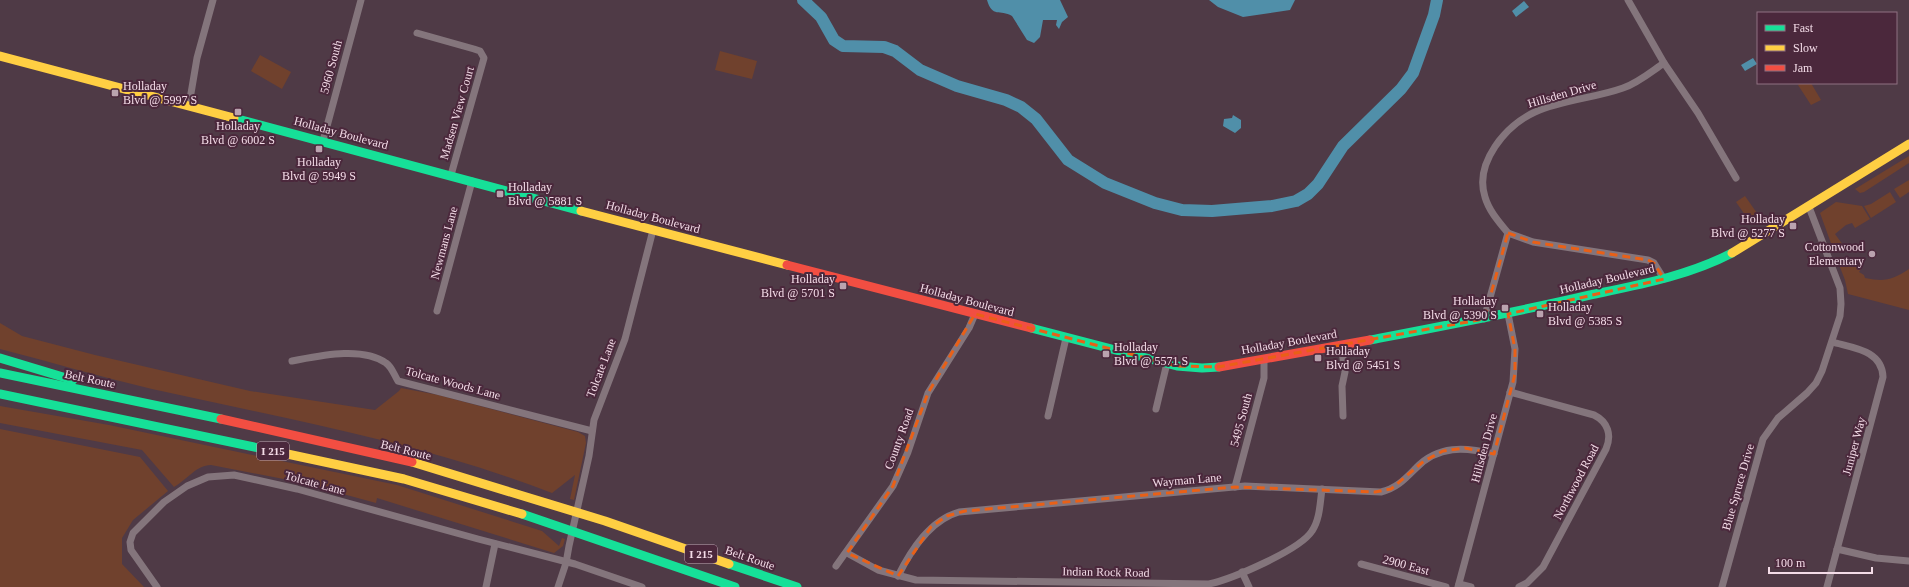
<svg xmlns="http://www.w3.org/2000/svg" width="1909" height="587" viewBox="0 0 1909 587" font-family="'Times New Roman',serif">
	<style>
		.green { fill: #70412d }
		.water { fill: #508fa9 }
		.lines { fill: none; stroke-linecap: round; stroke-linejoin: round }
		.river { stroke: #508fa9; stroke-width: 12 }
		.street { stroke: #84757c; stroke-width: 7 }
		.fast { stroke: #16e098; stroke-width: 9 }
		.slow { stroke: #ffcf43; stroke-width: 9 }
		.jam { stroke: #f24e42; stroke-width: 9 }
		.marked { fill: none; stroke: #e96017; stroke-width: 3; stroke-dasharray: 8 5; stroke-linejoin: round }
		.poi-dot { fill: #baa3af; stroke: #4b283c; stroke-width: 1.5 }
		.labels { text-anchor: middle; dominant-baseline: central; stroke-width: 4; stroke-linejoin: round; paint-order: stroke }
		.shield { fill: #4b283c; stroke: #c1a6b4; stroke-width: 1 }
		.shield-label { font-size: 11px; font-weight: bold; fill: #f4dce8 }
		.street-label { font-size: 12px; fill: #f4dce8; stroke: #4b283c }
		.poi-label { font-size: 12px; fill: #f4dce8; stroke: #4b283c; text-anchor: start }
	</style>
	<rect width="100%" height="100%" fill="#4f3a46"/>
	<g class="green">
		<polygon points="720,51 757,61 752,79 715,70"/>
		<polygon points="260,55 291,72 282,89 251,71"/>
		<polygon points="1801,83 1811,83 1821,100 1811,105 1798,85"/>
		<polygon points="1909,156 1909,163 1864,192 1860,193 1855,189"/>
		<polygon points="1909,180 1909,192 1900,198 1894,189"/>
		<polygon points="1890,192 1896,202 1871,218 1864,206 1871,204"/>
		<polygon points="1745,196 1759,216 1750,222 1736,202"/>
		<polygon points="1836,202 1862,206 1870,219 1855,228 1852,223 1846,225 1835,234 1843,245 1839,247 1832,246 1820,213"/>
		<path d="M1836 257H1841L1861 269 1859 272 1864 275 1865 278C1885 282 1892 280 1909 269V310L1848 294 1845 280Z"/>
		<path d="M0 323 22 336 95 355 250 391 375 410 399 391 401 388 438 395 578 432 585 436 586 443 574 500 570 499 575 475 552 493C423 443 287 419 152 389 101 377 51 362 0 349Z"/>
		<path d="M0 406 109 425 397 485 542 531 559 546 562 538 565 539 563 546 554 553 377 498 376 503 299 482 211 465C196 465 187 480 174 487L142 450 0 423Z"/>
		<polygon points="0,429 140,457 168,491 133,520 122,538 122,564 144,587 0,587"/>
	</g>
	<g class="water">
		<path d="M987 0H1060L1068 17 1062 22 1059 29 1056 25 1057 20H1043L1040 37 1034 43 1027 40 1012 16C1000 9 992 18 987 0Z"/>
		<polygon points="1209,0 1295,0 1290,10 1243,17 1218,7"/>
		<polygon points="1524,1 1529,7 1516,17 1512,11"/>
		<polygon points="1753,58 1757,64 1745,71 1741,65"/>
		<polygon points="1233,115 1241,120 1241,128 1235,133 1223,126 1224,119 1232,118"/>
	</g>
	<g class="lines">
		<polyline class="river" points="803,0 821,17 834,40 843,46 884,47 895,51 920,70 957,86 1006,100 1021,107 1036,119 1068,160 1105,183 1155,203 1182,210 1212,211 1272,206 1296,201 1308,194 1318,184 1343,146 1401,89 1413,73 1434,15 1437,0"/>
		<g class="street">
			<polyline points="1628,0 1664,63 1698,113 1736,178"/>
			<polyline points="417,33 474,49 480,51 484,58 451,175"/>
			<polyline points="189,105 197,58 213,0"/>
			<polyline points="323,141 361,0"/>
			<polyline points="1508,233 1533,242 1648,260 1654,263 1664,279"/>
			<polyline points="437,311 472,181"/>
			<path d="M1484 319 1508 233C1499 222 1489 211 1485 197 1474 163 1506 125 1535 112 1562 100 1595 98 1623 88 1638 83 1652 71 1664 63"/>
			<polyline points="1341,345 1345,372 1342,386 1343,416"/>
			<path d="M292 361C319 356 362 346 386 363 392 367 394 375 398 381L592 431"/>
			<path d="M1510 392 1594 415C1608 422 1612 435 1606 449L1543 567 1527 583 1519 587"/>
			<polyline points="1156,409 1167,363"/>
			<polyline points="1048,416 1066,338"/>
			<polyline points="1235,487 1264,378 1264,359"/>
			<polyline points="1837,549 1876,558 1909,561"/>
			<path d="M847 553 878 570 916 580 1209 584C1232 579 1300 550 1312 531 1320 519 1320 503 1322 489"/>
			<polyline points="1361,564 1446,587"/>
			<polyline points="836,566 893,486 908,452 928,393 969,328 975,314"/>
			<polyline points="1242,572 1249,587"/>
			<path d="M898 576C911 550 930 520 959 512L1245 486 1381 492C1397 488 1405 479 1416 468 1438 445 1465 447 1494 454"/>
			<polyline points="1459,584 1471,587"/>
			<polyline points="157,587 131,550 130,542 133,533 164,502 187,486 208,477 234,475 297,489 478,539 575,564 642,587"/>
			<polyline points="486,587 495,544"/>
			<polyline points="558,587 566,563 569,546 589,456 594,420 625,339 653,230"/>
			<polyline points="1458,587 1513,382 1515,349 1508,314"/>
			<polyline points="1722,587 1763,439 1778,418 1807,393 1816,383 1822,371 1840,316 1841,304 1840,288 1809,207"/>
			<path d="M1827 587 1883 377C1882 350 1853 348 1832 342"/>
		</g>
		<g class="fast">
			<polyline points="234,118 581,211"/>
			<polyline points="1031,328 1177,366 1202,368 1219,367"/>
			<path d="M1370 340C1443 326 1517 312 1590 295 1638 285 1688 276 1732 253"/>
			<polyline points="0,358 73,380"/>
			<polyline points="0,373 221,419"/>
			<polyline points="0,394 278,452"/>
			<polyline points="522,514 735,587"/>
			<polyline points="729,564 797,587"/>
		</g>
		<g class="slow">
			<polyline points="0,56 234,118"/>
			<polyline points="581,211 787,265"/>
			<polyline points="1732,253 1909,144"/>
			<polyline points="278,452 404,479 522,514"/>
			<polyline points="412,462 605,521 729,564"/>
		</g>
		<g class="jam">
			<polyline points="787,265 1031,328"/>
			<polyline points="1219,367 1370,340"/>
			<polyline points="221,419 412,462"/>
		</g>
	</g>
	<path class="marked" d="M1508 233 1533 242 1648 260 1654 263 1664 279 1508 314 1515 349V374L1494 454 1465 448 1443 451 1424 461 1391 489 1375 492 1235 487 965 511 947 516 931 527 898 576 847 553 893 486 928 393 975 314 1177 366 1218 367 1484 319Z"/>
	<g class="poi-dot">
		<rect x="111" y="89" width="8" height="8" rx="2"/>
		<rect x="234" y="108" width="8" height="8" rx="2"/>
		<rect x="315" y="145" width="8" height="8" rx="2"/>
		<rect x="496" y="190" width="8" height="8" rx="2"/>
		<rect x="1789" y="222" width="8" height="8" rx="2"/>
		<circle cx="1872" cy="254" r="4"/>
		<rect x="839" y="282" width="8" height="8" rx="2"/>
		<rect x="1501" y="304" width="8" height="8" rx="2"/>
		<rect x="1536" y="310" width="8" height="8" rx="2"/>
		<rect x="1102" y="350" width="8" height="8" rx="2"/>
		<rect x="1314" y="354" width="8" height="8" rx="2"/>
	</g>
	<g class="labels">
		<g class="shield">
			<rect x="257" y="442" width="32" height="18" rx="3"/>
			<rect x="685" y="545" width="32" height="18" rx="3"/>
		</g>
		<g class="shield-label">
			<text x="273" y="451">I 215</text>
			<text x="701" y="554">I 215</text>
		</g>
		<g class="street-label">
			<text transform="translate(331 67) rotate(-75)">5960 South</text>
			<text transform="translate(1562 94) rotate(-16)">Hillsden Drive</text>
			<text transform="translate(457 113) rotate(-74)">Madsen View Court</text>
			<text transform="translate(341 133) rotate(15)">Holladay Boulevard</text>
			<text transform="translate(653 217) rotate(15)">Holladay Boulevard</text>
			<text transform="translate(444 243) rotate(-75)">Newmans Lane</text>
			<text transform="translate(1607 279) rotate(-13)">Holladay Boulevard</text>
			<text transform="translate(967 300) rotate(15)">Holladay Boulevard</text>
			<text transform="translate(1289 342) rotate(-10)">Holladay Boulevard</text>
			<text transform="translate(601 368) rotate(-69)">Tolcate Lane</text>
			<text transform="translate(90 379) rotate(12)">Belt Route</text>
			<text transform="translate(453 383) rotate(15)">Tolcate Woods Lane</text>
			<text transform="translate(1241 420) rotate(-75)">5495 South</text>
			<text transform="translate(899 439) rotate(-70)">County Road</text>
			<text transform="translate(1854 446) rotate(-75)">Juniper Way</text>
			<text transform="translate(1484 448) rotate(-75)">Hillsden Drive</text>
			<text transform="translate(406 450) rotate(14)">Belt Route</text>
			<text transform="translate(1187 480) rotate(-5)">Wayman Lane</text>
			<text transform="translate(1576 482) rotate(-62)">Northwood Road</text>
			<text transform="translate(315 483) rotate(15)">Tolcate Lane</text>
			<text transform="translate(1738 487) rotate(-74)">Blue Spruce Drive</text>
			<text transform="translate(750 558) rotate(19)">Belt Route</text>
			<text transform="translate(1406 565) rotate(15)">2900 East</text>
			<text transform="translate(1106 572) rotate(1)">Indian Rock Road</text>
		</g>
		<g class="poi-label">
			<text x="123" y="86">Holladay<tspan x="123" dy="14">Blvd @ 5997 S</tspan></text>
			<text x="238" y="126" text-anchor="middle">Holladay<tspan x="238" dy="14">Blvd @ 6002 S</tspan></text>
			<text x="319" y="162" text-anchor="middle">Holladay<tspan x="319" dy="14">Blvd @ 5949 S</tspan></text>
			<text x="508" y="187">Holladay<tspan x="508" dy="14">Blvd @ 5881 S</tspan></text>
			<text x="1785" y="219" text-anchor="end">Holladay<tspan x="1785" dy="14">Blvd @ 5277 S</tspan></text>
			<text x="1864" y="247" text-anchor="end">Cottonwood<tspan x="1864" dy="14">Elementary</tspan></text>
			<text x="835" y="279" text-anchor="end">Holladay<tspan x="835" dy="14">Blvd @ 5701 S</tspan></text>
			<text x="1497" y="301" text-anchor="end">Holladay<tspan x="1497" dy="14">Blvd @ 5390 S</tspan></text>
			<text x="1548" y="307">Holladay<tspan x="1548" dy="14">Blvd @ 5385 S</tspan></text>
			<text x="1114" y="347">Holladay<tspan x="1114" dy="14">Blvd @ 5571 S</tspan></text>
			<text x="1326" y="351">Holladay<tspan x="1326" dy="14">Blvd @ 5451 S</tspan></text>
		</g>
	</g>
	<rect x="1757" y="12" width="140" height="72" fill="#4b283c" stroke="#8f7081"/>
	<rect x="1765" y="25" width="20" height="6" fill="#16e098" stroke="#8f7081"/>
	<text x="1793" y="32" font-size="12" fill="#f4dce8">Fast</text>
	<rect x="1765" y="45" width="20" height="6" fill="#ffcf43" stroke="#8f7081"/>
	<text x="1793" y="52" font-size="12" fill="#f4dce8">Slow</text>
	<rect x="1765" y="65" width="20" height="6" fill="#f24e42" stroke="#8f7081"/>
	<text x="1793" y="72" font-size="12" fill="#f4dce8">Jam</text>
	<path d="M1769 567v6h103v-6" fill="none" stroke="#f4dce8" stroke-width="2"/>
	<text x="1775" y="567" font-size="12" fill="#f4dce8" stroke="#4b283c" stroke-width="3" paint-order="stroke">100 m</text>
</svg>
